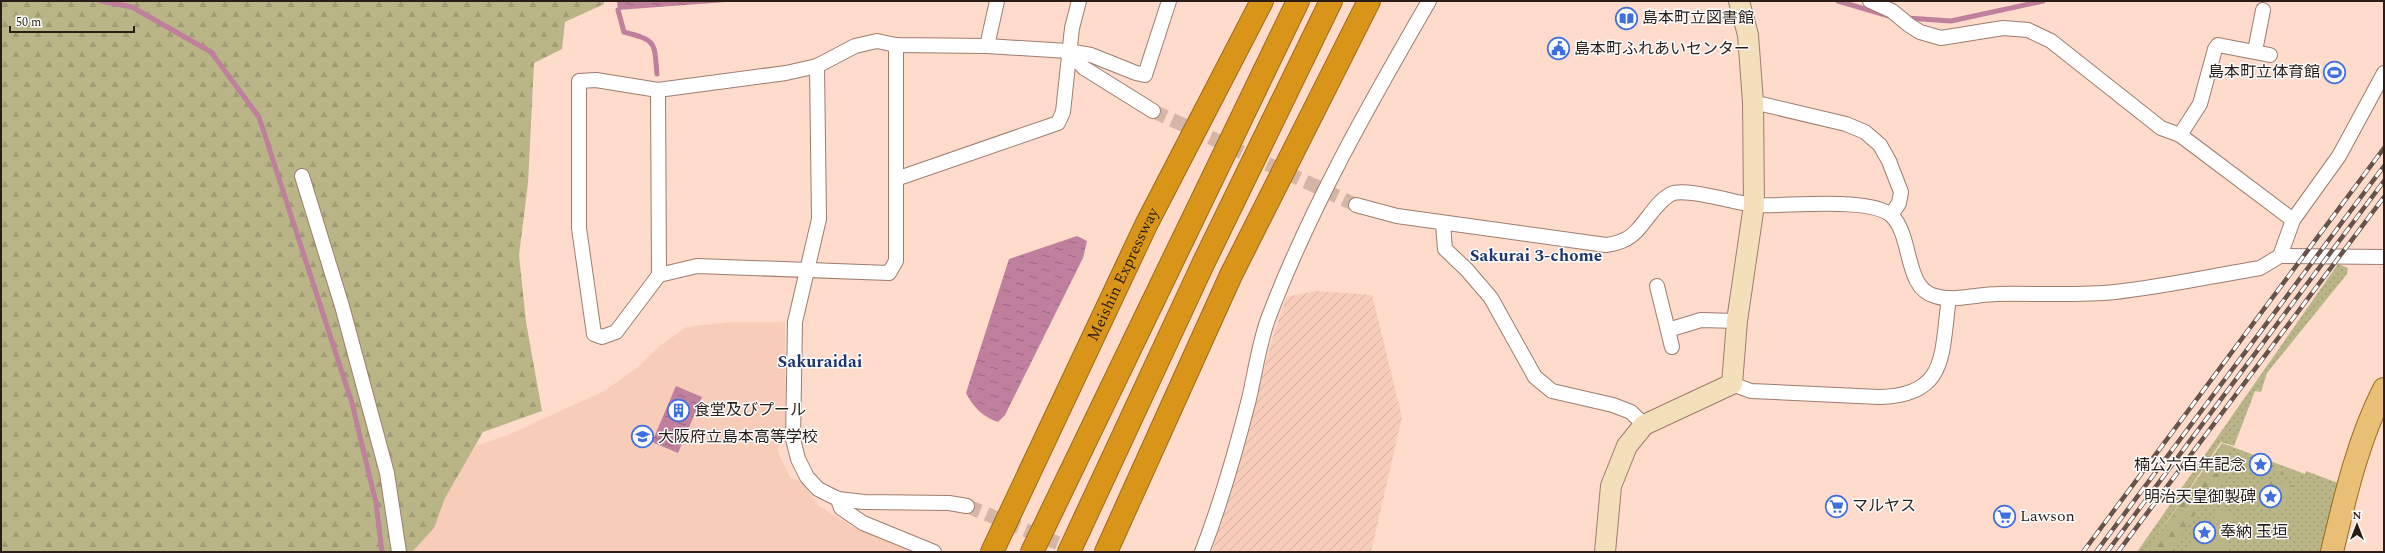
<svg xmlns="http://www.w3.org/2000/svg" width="2385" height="553" viewBox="0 0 2385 553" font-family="Spectral,'Noto Sans JP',serif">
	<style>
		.built { fill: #f7cdb9 }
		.industrial { fill: url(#industrial-furrows) }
		.grass { fill: url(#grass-dots) }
		.forest { fill: url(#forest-firs) }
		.garden { fill: #b9b587 }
		.water { fill: url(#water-ripples) }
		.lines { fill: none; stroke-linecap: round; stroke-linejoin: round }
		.stream { stroke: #bf7f9d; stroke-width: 5 }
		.street-tunnel { stroke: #d4b5a6; stroke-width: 14; stroke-dasharray: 14 7; stroke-linecap: butt }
		.street-casing { stroke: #9d7d6e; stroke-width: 16 }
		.secondary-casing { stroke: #9d7d6e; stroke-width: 22 }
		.primary-casing { stroke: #9b6b18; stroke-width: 24 }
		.highway-casing { stroke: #9b6b18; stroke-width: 24 }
		.street { stroke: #fff; stroke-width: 14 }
		.secondary { stroke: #f3dfba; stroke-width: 20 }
		.primary { stroke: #e8bf75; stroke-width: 22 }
		.highway { stroke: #d89519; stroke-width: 22 }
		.rail-casing { stroke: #67534a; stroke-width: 4.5 }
		.rail { stroke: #fff; stroke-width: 3; stroke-dasharray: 9; stroke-linecap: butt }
		.labels { text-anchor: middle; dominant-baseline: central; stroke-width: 3; stroke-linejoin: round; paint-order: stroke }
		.poi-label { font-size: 16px; fill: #2a1d17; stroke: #fff; text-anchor: start }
		.street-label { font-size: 16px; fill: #2a1d17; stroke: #fff }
		.neighbourhood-label { font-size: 17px; font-weight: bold; fill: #1f366d; stroke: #fff }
	</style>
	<defs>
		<pattern id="industrial-furrows" width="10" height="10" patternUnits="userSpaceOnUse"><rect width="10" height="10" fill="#f7cdb9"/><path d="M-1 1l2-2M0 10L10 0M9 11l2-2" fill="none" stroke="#d4b09e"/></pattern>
		<pattern id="grass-dots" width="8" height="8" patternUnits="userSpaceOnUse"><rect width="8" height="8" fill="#b9b587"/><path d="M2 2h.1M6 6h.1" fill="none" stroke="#9f9b74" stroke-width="1.8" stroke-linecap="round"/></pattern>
		<pattern id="forest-firs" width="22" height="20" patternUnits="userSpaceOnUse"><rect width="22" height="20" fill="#b9b587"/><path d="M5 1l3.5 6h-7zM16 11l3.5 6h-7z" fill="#9f9b74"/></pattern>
		<pattern id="water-ripples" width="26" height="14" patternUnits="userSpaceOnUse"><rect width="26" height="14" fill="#bf7f9d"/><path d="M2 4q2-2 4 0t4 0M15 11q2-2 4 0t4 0" fill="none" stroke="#9b677f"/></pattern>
	</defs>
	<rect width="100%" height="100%" fill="#fedbca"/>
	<polygon class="built" points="730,322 785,322 785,439 777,450 791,479 800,480 819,506 851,526 906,546 915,552 412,552 412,526 445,456 508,435 604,391 638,367 661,345 687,327"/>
	<polygon class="industrial" points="1316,291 1372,295 1402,417 1371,552 1212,552 1275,329 1287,297"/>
	<polygon class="grass" points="2338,264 2348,268 2347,274 2267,373 2261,392 2255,391 2234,446 2221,442 2151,545 2222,443 2305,474 2306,471 2338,483 2322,552 2137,552"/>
	<g class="forest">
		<polygon points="1,1 604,1 604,4 565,22 562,49 534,63 528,183 519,255 526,322 542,411 483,432 445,498 434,528 412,552 1,552"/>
		<path d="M2222 445 2228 448C2220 460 2219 468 2224 482L2197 511 2177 542 2166 552H2148Z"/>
		<polygon points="2266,463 2298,472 2303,477 2267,472 2264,470"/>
		<polygon points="2268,478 2291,485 2295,487 2293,492 2263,482"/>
	</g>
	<g class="garden">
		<polygon points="2262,483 2290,492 2283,512 2253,503 2258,488"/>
		<path d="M2223 510 2232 514 2233 519 2226 552H2185L2191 542 2207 536C2214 528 2210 518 2219 511Z"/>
	</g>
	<g class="water">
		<polygon points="617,1 739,1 618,10"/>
		<path d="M1077 236 1087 241 1083 258 1005 415 998 422C983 417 973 407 966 393L1009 259Z"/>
		<polygon points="676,386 702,397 678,453 652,442"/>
	</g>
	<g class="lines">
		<g class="stream">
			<polyline points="101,1 132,7 211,52 259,117 352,403 376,503 382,552"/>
			<polyline points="1838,1 1889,16"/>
			<path d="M618 10 624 32C657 41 654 41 657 74"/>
			<polyline points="1907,18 1951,21 2043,1"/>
		</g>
		<g class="street-tunnel">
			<polyline points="1153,111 1356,205"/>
			<polyline points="967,506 1077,551"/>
		</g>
		<defs>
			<g id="street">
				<polyline points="1870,1 1892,11 1909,25 1920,32 1941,38 2003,28 2028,30 2051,41 2161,128 2180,135 2293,220"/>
				<polyline points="987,46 997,1"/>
				<polyline points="1068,51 1084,68 1153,111"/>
				<polyline points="2255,51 2263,10"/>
				<polyline points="658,90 659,275 697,266 889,273 896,261 896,45"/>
				<polyline points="1753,102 1846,124 1865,132 1880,145 1889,161 1901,192 1899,203 1891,215"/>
				<polyline points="2180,135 2200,104 2215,49 2218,45 2270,55"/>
				<polyline points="302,176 342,306 387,473 399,552"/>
				<polyline points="896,179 1058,123 1063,112 1072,28 1079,1"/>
				<path d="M1356 205 1397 216 1606 245C1612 244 1619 243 1624 240 1642 233 1652 204 1671 194 1686 187 1735 203 1754 205 1785 207 1871 196 1892 216 1913 237 1904 288 1935 296 1954 302 1978 294 1997 294 2036 293 2076 296 2115 292 2163 287 2212 276 2260 268L2280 256 2384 257"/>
				<polyline points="1443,224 1445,249 1467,270 1491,298 1535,377 1552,391 1613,405 1631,412 1644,425"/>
				<polyline points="2280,256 2293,220 2339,156 2384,73"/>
				<polyline points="659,275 616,332 602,337 594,334 579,228 579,81 596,80 658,90 786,73 817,66"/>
				<polyline points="1657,286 1672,347"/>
				<polyline points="1668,330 1701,320 1737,321"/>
				<path d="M1732 384 1751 391 1879 397C1949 396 1941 352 1949 298"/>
				<polyline points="838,499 841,508 863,523 934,552"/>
				<polyline points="967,506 949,503 864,502 838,499 818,489 807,477 798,459 793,439 795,322 819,219 817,66 855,46 877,41 896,45 987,46 1068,51 1091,55 1136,73 1145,75 1169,1"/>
				<path d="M1202 552C1221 503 1236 450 1249 399 1255 373 1259 344 1268 319 1310 208 1370 103 1429 1"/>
			</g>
			<polyline id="secondary" points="1605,552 1611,486 1627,446 1644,425 1732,384 1737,321 1754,205 1753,102 1748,35 1739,1"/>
			<path id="primary" d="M2332 552C2345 497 2358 440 2384 389"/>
			<g id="highway">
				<path id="s1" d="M992 552 1146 225 1262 1"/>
				<polyline points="1032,552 1298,1"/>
				<polyline points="1069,552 1203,264 1331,1"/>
				<polyline points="1106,552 1231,275 1369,1"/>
			</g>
		</defs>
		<use href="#street" class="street-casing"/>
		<use href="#secondary" class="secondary-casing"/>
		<use href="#primary" class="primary-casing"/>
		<use href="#highway" class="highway-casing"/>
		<use href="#street" class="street"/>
		<use href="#secondary" class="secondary"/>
		<use href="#primary" class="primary"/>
		<use href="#highway" class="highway"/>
		<defs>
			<g id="rail">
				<polyline points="2083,552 2384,148"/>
				<polyline points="2096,552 2384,166"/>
				<polyline points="2107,552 2384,181"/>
				<polyline points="2118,552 2384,197"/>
			</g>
		</defs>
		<use href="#rail" class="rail-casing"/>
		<use href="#rail" class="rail"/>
	</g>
	<defs>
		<symbol id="library-ring" viewBox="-11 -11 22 22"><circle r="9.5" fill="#fff" stroke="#406fe0" stroke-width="1.5"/><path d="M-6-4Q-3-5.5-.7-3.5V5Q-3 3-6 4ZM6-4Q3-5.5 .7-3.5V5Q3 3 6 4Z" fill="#406fe0"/></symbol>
		<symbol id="civic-ring" viewBox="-11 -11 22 22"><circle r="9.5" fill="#fff" stroke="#406fe0" stroke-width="1.5"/><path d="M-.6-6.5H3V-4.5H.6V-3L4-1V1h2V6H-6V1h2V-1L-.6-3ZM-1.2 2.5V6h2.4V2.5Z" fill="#406fe0"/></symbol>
		<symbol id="stadium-ring" viewBox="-11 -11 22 22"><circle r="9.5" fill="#fff" stroke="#406fe0" stroke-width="1.5"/><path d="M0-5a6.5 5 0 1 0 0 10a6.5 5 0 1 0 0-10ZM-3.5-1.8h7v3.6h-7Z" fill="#406fe0"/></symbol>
		<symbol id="building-ring" viewBox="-11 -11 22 22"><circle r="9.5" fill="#fff" stroke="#406fe0" stroke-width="1.5"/><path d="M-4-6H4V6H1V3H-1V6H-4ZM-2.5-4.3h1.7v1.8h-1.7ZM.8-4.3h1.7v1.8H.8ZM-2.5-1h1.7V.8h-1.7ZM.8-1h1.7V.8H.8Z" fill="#406fe0"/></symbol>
		<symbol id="school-ring" viewBox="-11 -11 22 22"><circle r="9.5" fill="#fff" stroke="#406fe0" stroke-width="1.5"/><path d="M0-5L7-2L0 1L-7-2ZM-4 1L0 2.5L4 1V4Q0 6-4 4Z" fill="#406fe0"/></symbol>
		<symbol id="sight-ring" viewBox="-11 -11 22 22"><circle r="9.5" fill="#fff" stroke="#406fe0" stroke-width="1.5"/><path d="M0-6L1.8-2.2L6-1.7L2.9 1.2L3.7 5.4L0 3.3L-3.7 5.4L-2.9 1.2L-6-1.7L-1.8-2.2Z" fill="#406fe0"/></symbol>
		<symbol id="supermarket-ring" viewBox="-11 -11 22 22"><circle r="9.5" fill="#fff" stroke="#406fe0" stroke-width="1.5"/><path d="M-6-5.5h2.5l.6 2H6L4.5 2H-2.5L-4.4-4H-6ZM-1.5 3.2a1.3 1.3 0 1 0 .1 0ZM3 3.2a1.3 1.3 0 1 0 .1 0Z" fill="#406fe0"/></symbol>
	</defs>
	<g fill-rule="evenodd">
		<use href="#library-ring" x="1614" y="6" width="25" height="25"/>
		<use href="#civic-ring" x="1546" y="36" width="25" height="25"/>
		<use href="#stadium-ring" x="2322" y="60" width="25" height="25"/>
		<use href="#building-ring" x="666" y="398" width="25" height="25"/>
		<use href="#school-ring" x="630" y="424" width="25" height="25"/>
		<use href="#sight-ring" x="2248" y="452" width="25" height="25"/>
		<use href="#sight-ring" x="2258" y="484" width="25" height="25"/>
		<use href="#supermarket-ring" x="1824" y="494" width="25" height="25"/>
		<use href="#supermarket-ring" x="1992" y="504" width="25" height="25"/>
		<use href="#sight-ring" x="2192" y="520" width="25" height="25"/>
	</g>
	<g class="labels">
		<g class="poi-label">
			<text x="1642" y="18">島本町立図書館</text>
			<text x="1574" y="49">島本町ふれあいセンター</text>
			<text x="2320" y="72" text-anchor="end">島本町立体育館</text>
			<text x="694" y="410">食堂及びプール</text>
			<text x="658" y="437">大阪府立島本高等学校</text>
			<text x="2246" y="465" text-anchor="end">楠公六百年記念</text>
			<text x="2256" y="497" text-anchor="end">明治天皇御製碑</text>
			<text x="1852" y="506">マルヤス</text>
			<text x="2020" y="516">Lawson</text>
			<text x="2220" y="532">奉納 玉垣</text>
		</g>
		<g class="street-label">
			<text stroke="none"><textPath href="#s1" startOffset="307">Meishin Expressway</textPath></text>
		</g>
		<g class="neighbourhood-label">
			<text x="1536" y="256">Sakurai 3-chome</text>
			<text x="820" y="362">Sakuraidai</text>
		</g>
	</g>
	<rect width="2385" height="553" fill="none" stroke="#2a1d17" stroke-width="4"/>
	<g transform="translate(2357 525)" stroke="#ffffff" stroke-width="3" paint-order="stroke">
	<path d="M0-3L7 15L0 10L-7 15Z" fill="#2a1d17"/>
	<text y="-6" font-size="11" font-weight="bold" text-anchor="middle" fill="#2a1d17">N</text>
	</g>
	<path d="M10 26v6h124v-6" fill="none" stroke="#2a1d17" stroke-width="2"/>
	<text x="16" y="26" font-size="12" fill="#2a1d17" stroke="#ffffff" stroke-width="3" paint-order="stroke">50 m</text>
</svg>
